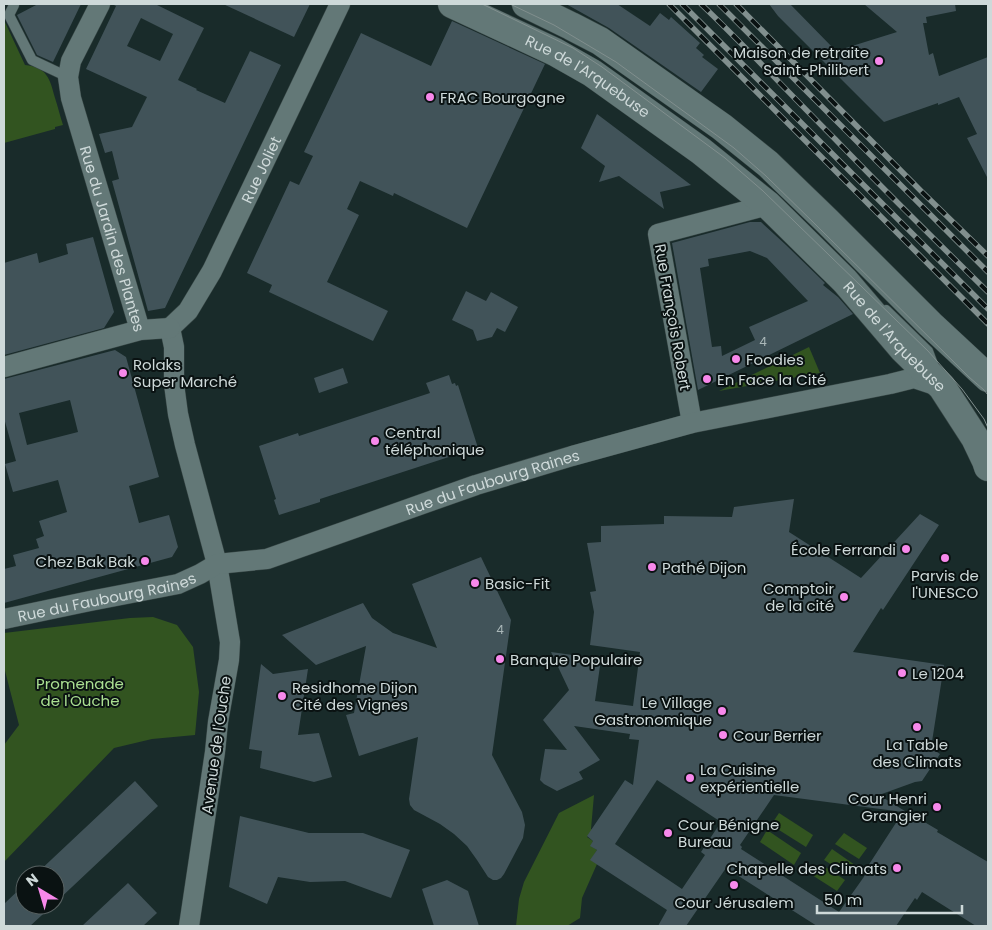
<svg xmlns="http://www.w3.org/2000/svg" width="992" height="930" viewBox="0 0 992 930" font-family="Poppins,sans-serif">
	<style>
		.green { fill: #325420 }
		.building { fill: #415359; fill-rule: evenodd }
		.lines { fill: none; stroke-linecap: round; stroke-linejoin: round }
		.service-casing { stroke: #384746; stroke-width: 11 }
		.minor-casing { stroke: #384746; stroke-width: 21 }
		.secondary-casing { stroke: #384746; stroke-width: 29 }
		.service { stroke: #637877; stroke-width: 10 }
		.minor { stroke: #637877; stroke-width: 20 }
		.secondary { stroke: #637877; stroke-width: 28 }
		.tram { stroke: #818f8e; stroke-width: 1 }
		.rail-casing { stroke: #818f8e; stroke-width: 5.5 }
		.rail { stroke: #0a1212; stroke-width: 4; stroke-dasharray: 11; stroke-linecap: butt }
		.poi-dot { fill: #f788eb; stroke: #0a1212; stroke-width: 2 }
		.labels { text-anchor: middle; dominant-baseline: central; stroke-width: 4; stroke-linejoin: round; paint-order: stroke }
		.number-label { font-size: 12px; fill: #abb8b9 }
		.poi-label { font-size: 15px; fill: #ced9d9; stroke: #0a1212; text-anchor: start }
		.street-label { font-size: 15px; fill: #ced9d9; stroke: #0a1212 }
		.park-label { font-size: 15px; fill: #abe092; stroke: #0a1212 }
	</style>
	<rect width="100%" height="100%" fill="#192b2a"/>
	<g class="green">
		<path d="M4 20 25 65C47 67 50 79 55 98 58 107 60 116 63 125L55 127V129L4 143Z"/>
		<polygon points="809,347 820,373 719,391"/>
		<polygon points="153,617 177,625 193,647 199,692 195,735 152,739 114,748 4,862 4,745 19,725 4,667 4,633 130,618"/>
		<polygon points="594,795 591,829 593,830 587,837 593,841 591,846 597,850 591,860 597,864 582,898 580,918 567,926 516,926 519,899 524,882 559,813"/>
		<polygon points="779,813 813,835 806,847 771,825"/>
		<polygon points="767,830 801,853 794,865 760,842"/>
		<polygon points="844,833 867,848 859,859 835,844"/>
		<polygon points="832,849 855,865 848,875 824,860"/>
		<polygon points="821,864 845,880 837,891 812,875"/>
	</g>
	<g class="building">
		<polygon points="38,4 81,4 53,62 37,55 17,15"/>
		<path d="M112 4H155L204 28 178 80 197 89 196 90 225 103 250 51 281 65 165 308 148 311 112 181 119 179 112 151 105 153 99 134 132 127 147 97 86 69 116 6ZM141 18 173 34 160 61 127 46Z"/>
		<polygon points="223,4 310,4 294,37"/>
		<polygon points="566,4 617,4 650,26 660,13 669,20 671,17 700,43 696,48 704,55 702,57 718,69 701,92 609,28"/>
		<polygon points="769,4 790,4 836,51 897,32 864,4 955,4 956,11 926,17 927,23 923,23 929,55 933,53 939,76 988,57 988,179 967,138 977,134 959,97 938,105 938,103 884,122 778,16"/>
		<polygon points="452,21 545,64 467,228 394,193 393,196 360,181 347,209 359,215 327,282 388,311 373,341 269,292 272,285 247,273 290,181 299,185 313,156 304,152 361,33 431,66"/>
		<polygon points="597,114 691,185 660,192 664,209 619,176 599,182 605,166 581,148"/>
		<path d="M750 222H761L786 245 825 283 823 285 838 297 853 314 698 390 672 243ZM750 251 767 258 808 301 749 327 755 340 722 356 721 346 712 347 700 268 709 266 708 259Z"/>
		<polygon points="93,237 114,312 104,328 4,355 4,263 37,253 39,263 68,254 66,244"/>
		<polygon points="466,291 486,301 491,292 518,307 505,332 497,328 492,337 477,341 473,330 452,320"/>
		<path d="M115 350 126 357 159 477 129 486 139 523 169 515 178 547 172 557 4 603V569L16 566 13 555 39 548 36 539 44 536 39 521 67 512 58 480 13 492 5 464 16 461 4 418V379ZM70 400 78 432 27 445 19 413Z"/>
		<polygon points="343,368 348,383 319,393 314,378"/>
		<polygon points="449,375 452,384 455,383 456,386 458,385 478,448 477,448 477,450 459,456 458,454 320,499 320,502 279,515 274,500 276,499 259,446 298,433 299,436 430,393 426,383"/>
		<path d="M794 499 789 532 861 578 920 514 939 525 883 610 881 608 853 652 944 665 931 748 940 754 922 781 915 782 879 795 921 821V820L938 830 937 832 988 862V926H976L922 892 917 900 915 898 896 926H817L726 868 686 926H658L667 910 590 860 597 850 590 846 593 841 587 836 625 780 633 785 639 740 629 739 630 734 574 726 600 760 579 772 583 779 557 791 544 784 540 780 545 749 567 750 543 720 569 690 551 652 601 659 595 701 633 706 640 652 590 645 594 612 590 592 596 591 587 543 601 542V526L664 524V516L732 517 734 507ZM657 780 721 822 701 852 705 855 682 889 615 844ZM774 795 903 812 868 866 870 868 861 881 839 912 741 849 742 847 740 845Z"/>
		<polygon points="481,557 511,620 492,755 522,812 525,825 523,838 504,874 501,878 497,880 493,880 488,877 477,860 467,846 454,834 440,824 414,810 410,805 409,799 418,737 359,756 346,715 354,713 366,646 316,665 282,635 363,603 372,618 393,633 437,648 412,584"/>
		<polygon points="261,664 273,674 308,669 298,735 319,733 332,777 314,782 260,768 262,751 249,749"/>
		<polygon points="135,781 158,806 55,903 55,875 35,875"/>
		<polygon points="240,816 309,833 363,833 410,850 391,898 345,881 310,882 278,877 267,904 229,887"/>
		<polygon points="447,880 468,891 479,926 434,926 422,889"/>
		<polygon points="128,883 157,913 143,926 82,926"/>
		<polygon points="25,884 25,905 53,905 30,926 4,926 4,904"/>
	</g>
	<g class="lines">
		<defs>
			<g id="service">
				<polyline points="14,5 9,15 32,60 68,77"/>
				<polyline points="886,310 928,351 934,367"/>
			</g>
			<g id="minor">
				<path id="s1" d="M100 4 71 61 68 77 71 98 140 330"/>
				<polyline points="170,328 174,347 174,384 178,414 185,445 217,564 230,642 229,660 218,722 215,752 189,926"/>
				<path id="s2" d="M170 328 188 311 212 271 340 4"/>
				<polyline points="4,367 140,330 170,328"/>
				<polyline points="692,423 658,234 768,205"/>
				<path id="s3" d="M4 619 90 601 178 584 200 574 217 564 267 559 476 485 572 456 692 423 890 384 914 378 938 386"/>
			</g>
			<g id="secondary">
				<path id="s4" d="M452 4 555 52 592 73 701 151 768 205 845 281 903 349 942 387 975 438 986 461 988 467"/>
				<polyline points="526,4 571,26 600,41 722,127 768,164 827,221 930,324 988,378"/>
			</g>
		</defs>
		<use href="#service" class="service-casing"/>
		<use href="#minor" class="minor-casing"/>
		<use href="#secondary" class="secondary-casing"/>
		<use href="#service" class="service"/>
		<use href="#minor" class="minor"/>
		<use href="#secondary" class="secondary"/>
		<g class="tram">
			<polyline points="482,4 573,48 602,67 725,158 763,191 928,351 962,389 984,419 988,428"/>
			<polyline points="510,4 554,25 616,62 734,148 766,176 817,226 969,377 984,390 988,395"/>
		</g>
		<defs>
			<g id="rail">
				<polyline points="669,4 988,324"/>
				<polyline points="682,4 988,309"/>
				<path d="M701 4C747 48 790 94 835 139 885 191 937 242 988 292"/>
				<polyline points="719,4 988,272"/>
				<polyline points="736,4 922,192 988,256"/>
			</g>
		</defs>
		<use href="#rail" class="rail-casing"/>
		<use href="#rail" class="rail"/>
	</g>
	<g class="poi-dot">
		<circle cx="879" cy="61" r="5"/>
		<circle cx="430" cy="97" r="5"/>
		<circle cx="736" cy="359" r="5"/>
		<circle cx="123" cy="373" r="5"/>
		<circle cx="707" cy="379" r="5"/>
		<circle cx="375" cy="441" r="5"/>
		<circle cx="906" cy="549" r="5"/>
		<circle cx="945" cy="558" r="5"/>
		<circle cx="145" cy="561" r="5"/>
		<circle cx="652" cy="567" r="5"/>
		<circle cx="475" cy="583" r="5"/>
		<circle cx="844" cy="597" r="5"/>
		<circle cx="500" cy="659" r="5"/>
		<circle cx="902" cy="673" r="5"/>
		<circle cx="282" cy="696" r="5"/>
		<circle cx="722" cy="711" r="5"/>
		<circle cx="917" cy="727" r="5"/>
		<circle cx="723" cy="735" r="5"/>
		<circle cx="690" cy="778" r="5"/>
		<circle cx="937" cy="807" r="5"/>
		<circle cx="668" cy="833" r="5"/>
		<circle cx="897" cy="868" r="5"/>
		<circle cx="734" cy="885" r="5"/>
	</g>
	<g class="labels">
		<g class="number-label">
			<text x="763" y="341">4</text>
			<text x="500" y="629">4</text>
		</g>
		<g class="poi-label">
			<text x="869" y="52" text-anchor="end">Maison de retraite<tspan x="869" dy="17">Saint-Philibert</tspan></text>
			<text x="440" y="97">FRAC Bourgogne</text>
			<text x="746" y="359">Foodies</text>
			<text x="133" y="364">Rolaks<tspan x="133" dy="17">Super Marché</tspan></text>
			<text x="717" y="379">En Face la Cité</text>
			<text x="385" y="432">Central<tspan x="385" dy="17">téléphonique</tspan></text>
			<text x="896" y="549" text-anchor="end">École Ferrandi</text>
			<text x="135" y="561" text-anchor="end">Chez Bak Bak</text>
			<text x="662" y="567">Pathé Dijon</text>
			<text x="945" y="575" text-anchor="middle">Parvis de<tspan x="945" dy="17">l'UNESCO</tspan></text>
			<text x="485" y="583">Basic-Fit</text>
			<text x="834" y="588" text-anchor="end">Comptoir<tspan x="834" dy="17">de la cité</tspan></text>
			<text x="510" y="659">Banque Populaire</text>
			<text x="912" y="673">Le 1204</text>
			<text x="292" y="687">Residhome Dijon<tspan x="292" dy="17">Cité des Vignes</tspan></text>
			<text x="712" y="702" text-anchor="end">Le Village<tspan x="712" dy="17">Gastronomique</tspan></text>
			<text x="733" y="735">Cour Berrier</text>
			<text x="917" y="744" text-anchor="middle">La Table<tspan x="917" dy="17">des Climats</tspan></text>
			<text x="700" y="769">La Cuisine<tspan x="700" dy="17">expérientielle</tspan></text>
			<text x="927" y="798" text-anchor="end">Cour Henri<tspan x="927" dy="17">Grangier</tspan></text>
			<text x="678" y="824">Cour Bénigne<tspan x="678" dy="17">Bureau</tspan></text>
			<text x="887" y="868" text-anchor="end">Chapelle des Climats</text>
			<text x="734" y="902" text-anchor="middle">Cour Jérusalem</text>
		</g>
		<g class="street-label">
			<text stroke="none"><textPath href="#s4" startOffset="154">Rue de l'Arquebuse</textPath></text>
			<text stroke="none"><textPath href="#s2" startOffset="184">Rue Joliet</textPath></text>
			<text stroke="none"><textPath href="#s1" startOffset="248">Rue du Jardin des Plantes</textPath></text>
			<text transform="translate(673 317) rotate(80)">Rue François Robert</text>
			<text stroke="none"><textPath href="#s4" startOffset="559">Rue de l'Arquebuse</textPath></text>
			<text stroke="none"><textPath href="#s3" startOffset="510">Rue du Faubourg Raines</textPath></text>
			<text stroke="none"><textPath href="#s3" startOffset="105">Rue du Faubourg Raines</textPath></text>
			<text transform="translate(216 745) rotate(-82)">Avenue de l'Ouche</text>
		</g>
		<g class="park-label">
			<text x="80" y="683">Promenade<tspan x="80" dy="17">de l'Ouche</tspan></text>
		</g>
	</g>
	<rect width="992" height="930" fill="none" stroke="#ced9d9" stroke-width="10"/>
	<g transform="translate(40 890) rotate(322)"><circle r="24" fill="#0a1212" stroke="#586262"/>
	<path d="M0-4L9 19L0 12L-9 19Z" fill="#f788eb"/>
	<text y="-8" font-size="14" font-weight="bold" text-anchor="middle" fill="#ced9d9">N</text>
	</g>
	<path d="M817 905v8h145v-8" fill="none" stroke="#ced9d9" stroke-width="2.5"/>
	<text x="824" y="905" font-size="15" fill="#ced9d9" stroke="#0a1212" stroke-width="4" paint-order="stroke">50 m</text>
</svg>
